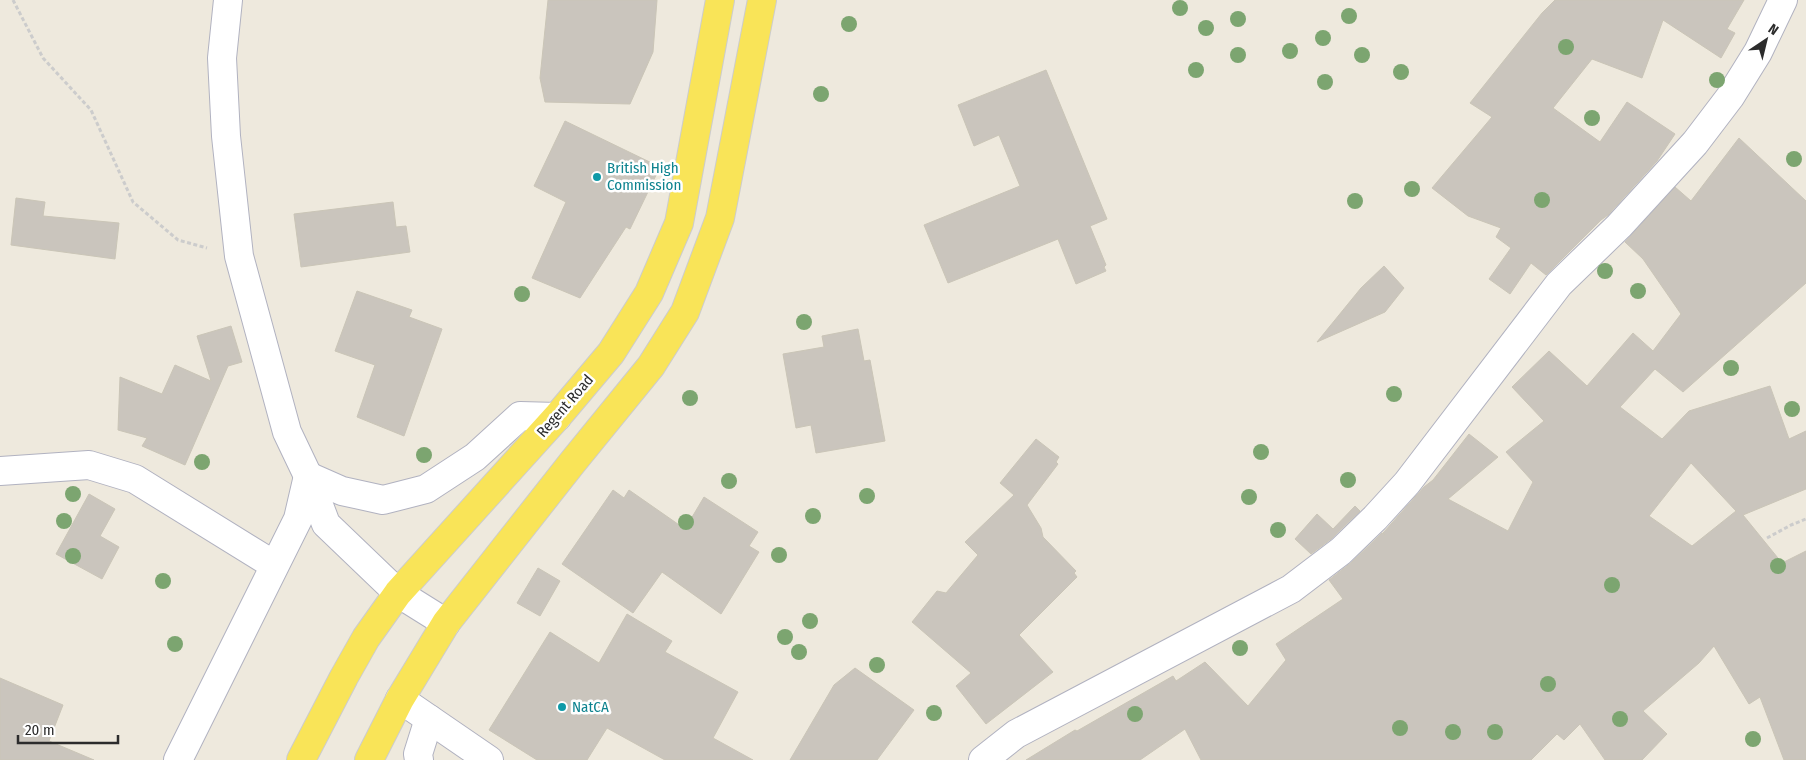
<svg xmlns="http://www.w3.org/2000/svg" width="1806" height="760" viewBox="0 0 1806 760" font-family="'Fira Sans Condensed',sans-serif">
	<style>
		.building { fill: #cac5bd; stroke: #cac5b7; fill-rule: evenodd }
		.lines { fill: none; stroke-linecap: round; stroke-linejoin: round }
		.minor-casing { stroke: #b1b2c0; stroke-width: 30 }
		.primary-casing { stroke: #ccc; stroke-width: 30 }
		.path { stroke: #ccc; stroke-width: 3; stroke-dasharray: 4 2.5; stroke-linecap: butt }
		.minor { stroke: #fff; stroke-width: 28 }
		.primary { stroke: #f9e458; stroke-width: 28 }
		.tree { fill: #7ca570 }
		.culture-dot { fill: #0f9aa8; stroke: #fff; stroke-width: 2 }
		.labels { text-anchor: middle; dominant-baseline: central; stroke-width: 5; stroke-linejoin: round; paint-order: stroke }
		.culture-label { font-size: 15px; fill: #0d838f; stroke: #fff; text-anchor: start }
		.street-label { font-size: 15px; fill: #2c2c2c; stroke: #fff }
	</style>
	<rect width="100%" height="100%" fill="#eee9dd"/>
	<g class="building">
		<polygon points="548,0 657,0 653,52 630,104 545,102 540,78"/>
		<polygon points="1555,0 1744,0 1727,29 1735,33 1721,58 1663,20 1642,78 1592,59 1553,108 1600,142 1627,102 1675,134 1657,161 1608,215 1601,220 1546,275 1531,263 1510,294 1489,279 1511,248 1496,237 1501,228 1468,216 1432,188 1492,117 1470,103 1542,13"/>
		<polygon points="1046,70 1107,219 1090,226 1106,265 1104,267 1106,271 1076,284 1058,239 948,283 924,225 1020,186 999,135 974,146 958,105"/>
		<polygon points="565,121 660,167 630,229 626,227 580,298 532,278 566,202 534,186"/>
		<path d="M1739 138 1806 201V283L1683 392 1655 369 1620 407 1662 439 1689 411 1770 386 1789 439 1806 431V489L1743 515 1782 563 1806 551V760H1784L1760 697 1749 704 1714 646 1699 663 1643 711 1667 734 1642 760H1605L1580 724 1564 740 1557 734 1531 760H1201L1185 729 1140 760H1026L1075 730 1077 731 1173 676 1176 681 1205 662 1248 706 1286 660 1276 644 1343 599 1329 580 1352 562 1382 533 1385 535 1383 533 1424 487 1433 480 1469 434 1498 457 1448 499 1508 531 1533 482 1506 452 1544 421 1512 387 1549 351 1587 386 1633 333 1653 351 1681 314 1643 259 1625 242 1675 187 1691 201ZM1691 463 1736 511 1692 546 1649 516Z"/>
		<polygon points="16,198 45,202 43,216 119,223 115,259 11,245"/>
		<polygon points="393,202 396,227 406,226 410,252 301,267 294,214"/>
		<polygon points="1384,266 1404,288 1385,312 1317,342 1361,288"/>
		<polygon points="357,291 412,310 409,317 442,329 404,436 357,417 375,365 335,351"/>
		<polygon points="231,326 242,362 228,366 185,465 142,446 147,438 118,430 120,377 162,394 175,365 211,381 197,336"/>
		<polygon points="858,329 864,361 870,360 885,441 816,453 811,425 796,428 783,354 824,347 822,336"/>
		<polygon points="1036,439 1059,457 1056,462 1058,464 1027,505 1041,528 1043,537 1076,571 1074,573 1077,577 1019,635 1053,672 986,724 956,686 971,673 912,622 937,591 946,593 978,555 965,542 1014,495 1000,483"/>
		<polygon points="613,490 624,498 629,490 685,529 704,497 758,532 749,546 759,552 721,614 662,572 633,613 562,564"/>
		<polygon points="89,494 115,509 100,536 119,547 102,579 56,554"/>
		<polygon points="1355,506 1360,511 1331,539 1311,554 1295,539 1317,514 1333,529"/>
		<polygon points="538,568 560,581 540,616 517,603"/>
		<polygon points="627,614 672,641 665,652 738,692 713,738 753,760 665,760 607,728 587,760 537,760 489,730 550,632 599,663"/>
		<polygon points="855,668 914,710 877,760 790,760 834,685"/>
		<polygon points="0,678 63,705 49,741 94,760 0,760"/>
	</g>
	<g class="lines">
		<defs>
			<g id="minor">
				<polyline points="228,0 222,58 226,136 239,256 287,432 308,476 326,524 398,593 446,623"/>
				<polyline points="0,471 89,465 135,479 274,565"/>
				<polyline points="308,476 342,491 383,500 426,489 475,457 520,416 557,417"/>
				<polyline points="400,699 489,760"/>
				<polyline points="178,760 298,519 308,476"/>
				<polyline points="419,760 418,754 429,719"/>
				<polyline points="983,760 1016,734 1291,589 1341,551 1375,518 1407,483 1559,284 1619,226 1695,143 1730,97 1758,52 1783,0"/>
			</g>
			<g id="primary">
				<polyline points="301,760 344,677 366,638 398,593 557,417 611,353 649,293 679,223 720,0"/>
				<polyline points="369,760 400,699 446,623 572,463 651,366 685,312 720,218 762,0"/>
			</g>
		</defs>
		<use href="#minor" class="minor-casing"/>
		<use href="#primary" class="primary-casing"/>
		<g class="path">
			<polyline points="13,0 43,58 91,110 133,202 178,240 207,248"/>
			<polyline points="1767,538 1791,525 1806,519"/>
		</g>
		<use href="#minor" class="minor"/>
		<use href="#primary" class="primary"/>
	</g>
	<g class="tree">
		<circle cx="1180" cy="8" r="8"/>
		<circle cx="1349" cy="16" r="8"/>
		<circle cx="1238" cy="19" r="8"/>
		<circle cx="849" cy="24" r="8"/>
		<circle cx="1206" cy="28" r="8"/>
		<circle cx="1323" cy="38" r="8"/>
		<circle cx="1566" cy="47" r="8"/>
		<circle cx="1290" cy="51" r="8"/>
		<circle cx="1238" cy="55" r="8"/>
		<circle cx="1362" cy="55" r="8"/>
		<circle cx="1196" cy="70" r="8"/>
		<circle cx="1401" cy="72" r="8"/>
		<circle cx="1717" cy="80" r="8"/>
		<circle cx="1325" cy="82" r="8"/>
		<circle cx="821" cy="94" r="8"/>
		<circle cx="1592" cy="118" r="8"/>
		<circle cx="1794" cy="159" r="8"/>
		<circle cx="1412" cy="189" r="8"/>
		<circle cx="1542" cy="200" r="8"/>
		<circle cx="1355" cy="201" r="8"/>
		<circle cx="1605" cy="271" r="8"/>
		<circle cx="1638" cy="291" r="8"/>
		<circle cx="522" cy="294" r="8"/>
		<circle cx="804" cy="322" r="8"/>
		<circle cx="1731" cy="368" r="8"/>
		<circle cx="1394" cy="394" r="8"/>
		<circle cx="690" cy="398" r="8"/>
		<circle cx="1792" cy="409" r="8"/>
		<circle cx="1261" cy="452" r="8"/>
		<circle cx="424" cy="455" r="8"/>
		<circle cx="202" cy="462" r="8"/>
		<circle cx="1348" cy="480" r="8"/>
		<circle cx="729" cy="481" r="8"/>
		<circle cx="73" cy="494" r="8"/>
		<circle cx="867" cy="496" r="8"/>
		<circle cx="1249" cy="497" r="8"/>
		<circle cx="813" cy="516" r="8"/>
		<circle cx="64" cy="521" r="8"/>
		<circle cx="686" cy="522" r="8"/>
		<circle cx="1278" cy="530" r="8"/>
		<circle cx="779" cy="555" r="8"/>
		<circle cx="73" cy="556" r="8"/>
		<circle cx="1778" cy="566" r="8"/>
		<circle cx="163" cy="581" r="8"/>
		<circle cx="1612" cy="585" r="8"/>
		<circle cx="810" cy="621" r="8"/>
		<circle cx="785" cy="637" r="8"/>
		<circle cx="175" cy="644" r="8"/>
		<circle cx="1240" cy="648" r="8"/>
		<circle cx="799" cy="652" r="8"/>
		<circle cx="877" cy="665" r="8"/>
		<circle cx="1548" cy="684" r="8"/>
		<circle cx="934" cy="713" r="8"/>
		<circle cx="1135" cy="714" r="8"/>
		<circle cx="1620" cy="719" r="8"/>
		<circle cx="1400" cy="728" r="8"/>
		<circle cx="1453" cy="732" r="8"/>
		<circle cx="1495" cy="732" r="8"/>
		<circle cx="1753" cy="739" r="8"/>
	</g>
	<g class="culture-dot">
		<circle cx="597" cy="177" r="5"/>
		<circle cx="562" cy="707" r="5"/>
	</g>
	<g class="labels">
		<g class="culture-label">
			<text x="607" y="168">British High<tspan x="607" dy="17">Commission</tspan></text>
			<text x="572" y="707">NatCA</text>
		</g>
		<g class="street-label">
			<text transform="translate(565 406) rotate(-49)">Regent Road</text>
		</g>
	</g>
	<g transform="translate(1766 40) rotate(35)" stroke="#ffffff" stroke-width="4" paint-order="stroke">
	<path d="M0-4L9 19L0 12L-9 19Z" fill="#2c2c2c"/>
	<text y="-8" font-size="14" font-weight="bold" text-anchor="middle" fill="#2c2c2c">N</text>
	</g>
	<path d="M18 735v8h100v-8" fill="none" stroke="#2c2c2c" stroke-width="2.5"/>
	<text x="25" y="735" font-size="15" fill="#2c2c2c" stroke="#ffffff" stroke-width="4" paint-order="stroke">20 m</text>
</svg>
